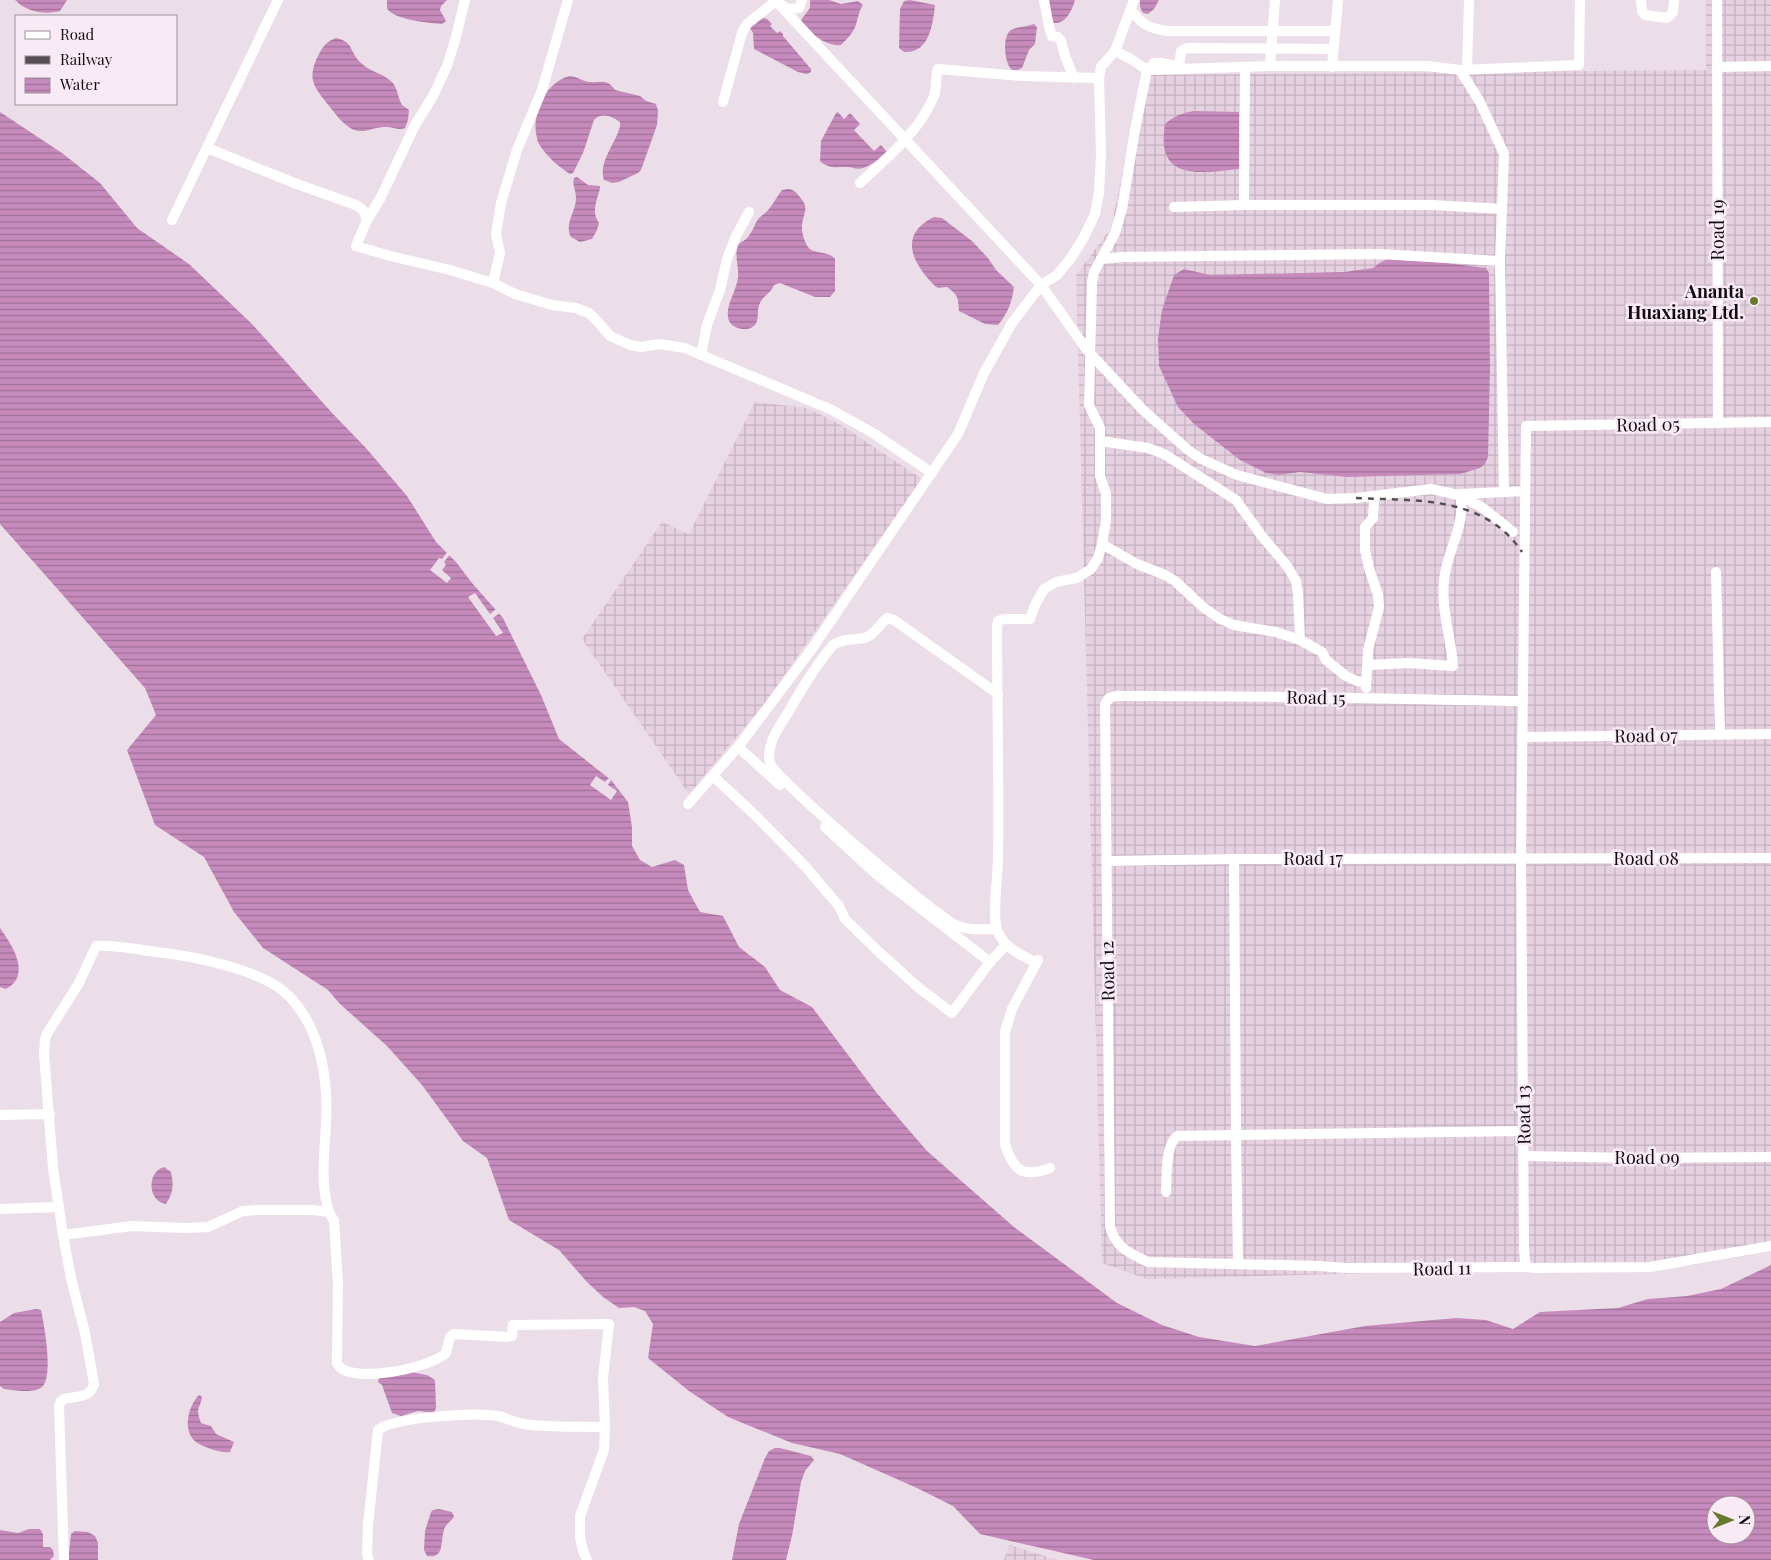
<svg xmlns="http://www.w3.org/2000/svg" width="1771" height="1560" viewBox="0 0 1771 1560" font-family="'Playfair Display',serif">
	<style>
		.industrial { fill: url(#industrial-grid) }
		.water { fill: url(#water-rules); fill-rule: evenodd }
		.pier { fill: #ecdee9 }
		.lines { fill: none; stroke-linecap: round; stroke-linejoin: round }
		.minor { stroke: #fff; stroke-width: 10 }
		.rail { stroke: #564e54; stroke-width: 2.5; stroke-dasharray: 6 6; stroke-linecap: butt }
		.poi-dot { fill: #667b2c; stroke: #f9ebf6; stroke-width: 2 }
		.labels { text-anchor: middle; dominant-baseline: central; stroke-width: 5; stroke-linejoin: round; paint-order: stroke }
		.street-label { font-size: 18px; fill: #110c10; stroke: #f9ebf6 }
		.poi-label { font-size: 18px; font-weight: bold; fill: #110c10; stroke: #f9ebf6; text-anchor: end }
	</style>
	<defs>
		<pattern id="industrial-grid" width="8" height="8" patternUnits="userSpaceOnUse" patternTransform="scale(1.25)"><rect width="8" height="8" fill="#e6d1e1"/><path d="M0 4h8M4 0v8" fill="none" stroke="#c4b2c0"/></pattern>
		<pattern id="water-rules" width="6" height="5" patternUnits="userSpaceOnUse" patternTransform="scale(1.25)"><rect width="6" height="5" fill="#c68bbc"/><path d="M0 2.5h6" fill="none" stroke="#9f7097"/></pattern>
	</defs>
	<rect width="100%" height="100%" fill="#ecdee9"/>
	<g class="industrial">
		<polygon points="1706,0 1771,0 1771,1251 1694,1265 1147,1279 1102,1263 1076,275 1111,228 1142,75 1706,70"/>
		<polygon points="755,402 807,408 841,425 922,479 764,704 689,794 582,639 662,522 689,534"/>
		<polygon points="1009,1545 1010,1545 1057,1560 1004,1560"/>
	</g>
	<g class="water">
		<path d="M15 0H67L60 11C45 15 26 12 15 0Z"/>
		<path d="M387 0H447L441 6 440 10 446 21 442 24C431 23 392 20 387 8 387 7 387 1 387 0Z"/>
		<path d="M810 0H829L841 4 858 1 863 5C859 11 859 14 857 21 855 31 848 38 841 45 826 47 808 32 801 20L810 8Z"/>
		<path d="M910 0 935 5C933 24 929 54 904 52L899 48 900 9 904 1Z"/>
		<path d="M1047 0H1075C1072 10 1066 24 1054 23L1050 17Z"/>
		<polygon points="1140,0 1159,0 1154,9 1148,14 1143,13 1140,7"/>
		<polygon points="764,18 767,19 772,24 770,26 777,33 780,31 783,34 783,36 811,69 811,72 807,74 798,72 754,49 753,33 750,28 759,19"/>
		<path d="M1034 24 1037 27 1035 44 1029 50 1022 68 1018 70H1012C1004 63 1002 36 1011 30 1018 26 1027 27 1034 24Z"/>
		<path d="M336 38C354 42 349 51 360 62 369 72 384 73 393 83 398 90 398 98 402 105L409 110 408 120 405 128C398 131 394 127 386 127 374 126 364 135 352 129 343 124 336 115 330 107 315 88 306 80 318 56 323 46 326 42 336 38Z"/>
		<path d="M569 76C575 76 579 79 585 81 597 85 606 76 615 90L640 96 646 101 656 104 658 111 657 125 641 170 638 173 619 182 612 183 604 180C597 160 622 136 620 122 612 116 601 112 594 120L583 153 573 173 570 174C558 166 547 157 539 144 537 141 537 137 536 133 533 110 546 83 569 76Z"/>
		<path d="M1194 111 1239 112V169C1200 173 1155 182 1165 124 1174 116 1182 113 1194 111Z"/>
		<path d="M0 112 62 153 100 183 137 228 189 264 252 324 334 415 365 447 407 496 436 542 456 562 472 583 503 618 541 695 559 739 611 780 628 802 632 827V846L640 860 652 867 675 860 684 865 688 890 700 912 723 916 739 947 765 967 780 990 812 1007 876 1092 927 1151 1014 1227 1117 1303 1162 1325 1199 1337 1255 1346 1365 1326 1456 1318 1486 1320 1513 1329 1540 1312 1618 1308 1648 1299 1687 1296 1721 1289 1771 1265V1560H1094L980 1534 953 1506 917 1488 840 1454 792 1443 728 1417 689 1391 648 1358 653 1324 645 1311 634 1307 619 1308 603 1297 586 1281 559 1250 509 1220 487 1158 463 1141 422 1085 387 1046 340 1004 328 990 263 948 234 912 204 857 155 825 127 750 156 715 145 688 0 524ZM1716 1505H1746V1535H1716Z"/>
		<path d="M838 112 844 119 850 113 860 124 854 130 874 151 881 145 887 152C880 158 872 165 863 168 857 170 852 167 847 167 837 167 828 169 820 161L821 141 836 113Z"/>
		<path d="M577 177 588 185 600 186V188C597 201 591 211 599 223L597 230 592 239 580 242 571 237C564 223 576 212 576 198 576 190 572 186 574 178Z"/>
		<path d="M787 189C793 189 795 191 799 196 812 210 801 214 802 229 802 233 805 243 808 247 814 255 828 250 835 259V291L830 297H815L780 283 774 285C771 293 763 296 760 303 756 310 760 319 755 325 748 333 729 329 728 317 726 304 737 290 738 277 739 267 734 255 738 246 739 242 743 242 746 239 752 234 754 225 758 219 762 215 766 213 769 209 774 203 777 196 782 190Z"/>
		<path d="M934 217 942 218 972 241 988 258 996 270 1014 287C1012 302 1008 313 998 325L985 324 959 311C958 297 958 295 947 287L938 288 935 286C913 264 897 235 934 217Z"/>
		<polygon points="1389,259 1446,263 1486,268 1489,273 1490,367 1488,457 1485,464 1480,468 1460,474 1347,477 1300,472 1279,475 1266,473 1240,460 1194,424 1178,407 1159,366 1158,338 1162,310 1174,275 1184,269 1210,275 1344,272 1373,268 1381,262"/>
		<path d="M0 928C12 945 32 975 6 989L0 987Z"/>
		<path d="M164 1167 171 1172C174 1185 173 1193 166 1204 148 1202 146 1172 164 1167Z"/>
		<path d="M36 1309 41 1310C44 1324 54 1377 42 1387 33 1394 14 1390 4 1389L0 1386V1322L14 1313Z"/>
		<polygon points="411,1372 427,1375 435,1380 436,1408 434,1413 418,1411 401,1416 392,1413 382,1385 378,1382 379,1377"/>
		<path d="M199 1395 202 1397C200 1410 195 1406 201 1423L211 1426 216 1434 234 1442 230 1452C223 1453 218 1451 211 1449 206 1447 200 1445 196 1442 182 1431 188 1406 199 1395Z"/>
		<polygon points="775,1448 780,1448 811,1456 814,1460 805,1471 801,1482 792,1536 786,1560 732,1560 739,1524 765,1458 769,1451"/>
		<path d="M439 1509 452 1512 454 1517C450 1522 445 1525 444 1530 440 1542 445 1559 427 1556L424 1550 425 1531 431 1512 433 1510Z"/>
		<polygon points="29,1529 40,1529 43,1534 43,1547 50,1547 53,1550 54,1556 50,1560 0,1560 0,1530 18,1533"/>
		<polygon points="75,1531 88,1532 95,1536 98,1543 98,1560 68,1560 71,1534"/>
	</g>
	<g class="pier">
		<polygon points="448,551 451,553 444,562 446,565 442,570 451,578 447,583 430,570 439,558 442,559"/>
		<polygon points="475,593 490,614 496,609 500,613 493,618 503,633 496,636 468,597"/>
		<polygon points="596,776 605,782 609,778 611,780 608,785 617,791 611,800 590,785"/>
	</g>
	<g class="lines">
		<g class="minor">
			<polyline points="465,0 456,37 447,66 433,96 415,125 380,199 367,220 356,246 390,256 450,270 493,283 515,294 552,305 576,308 589,313 599,323 610,336 630,345 641,347 659,344 685,348 832,410 873,433 932,473"/>
			<polyline points="775,0 1041,285 1087,350 1143,410 1188,450 1201,459 1237,475 1327,499 1356,498 1431,489 1459,495 1483,508 1513,532"/>
			<polyline points="1044,0 1049,27 1052,36 1058,37 1061,41 1065,56 1074,78"/>
			<polyline points="1641,0 1642,11 1645,15 1667,18 1673,12 1674,0"/>
			<polyline points="1717,0 1718,423"/>
			<path d="M1131 10C1142 25 1149 28 1167 31H1334"/>
			<polyline points="1115,51 1131,59 1147,70 1270,66 1427,66 1460,70"/>
			<polyline points="1270,66 1275,0"/>
			<polyline points="1332,67 1338,0"/>
			<polyline points="1717,67 1771,66"/>
			<polyline points="1245,68 1244,205 1433,205 1502,209"/>
			<polyline points="1467,70 1469,0"/>
			<polyline points="723,102 742,33 747,24 776,1 788,9 799,8 802,0"/>
			<polyline points="207,148 297,184 356,205 363,210 367,220"/>
			<path d="M860 183C887 158 920 131 934 96 937 88 935 78 938 69L1022 76 1099 78"/>
			<polyline points="1174,207 1244,205"/>
			<polyline points="172,220 278,0"/>
			<polyline points="1101,259 1122,257 1379,254 1500,261"/>
			<polyline points="493,283 500,253 496,234 501,203 517,150 542,90 568,0"/>
			<polyline points="701,355 707,325 720,290 727,259 736,236 749,212"/>
			<polyline points="1100,441 1148,448 1164,454 1236,500 1261,535 1287,566 1296,581 1298,594 1300,640 1322,652 1326,660 1346,676 1357,681 1366,682"/>
			<polyline points="1525,491 1504,492 1500,261 1504,154 1480,102 1460,70 1579,65 1580,0"/>
			<polyline points="1102,544 1137,564 1165,575 1175,581 1203,607 1220,619 1234,625 1276,632 1300,640"/>
			<polyline points="1716,572 1720,734"/>
			<path d="M1368 665 1408 663 1453 666C1451 637 1441 610 1444 581 1446 551 1467 525 1460 494L1504 492"/>
			<polyline points="1366,688 1368,650 1379,607 1378,595 1369,568 1365,550 1365,527 1373,518 1374,503"/>
			<path d="M1522 701C1387 699 1251 695 1116 696L1109 698 1105 704 1110 1226C1115 1247 1129 1253 1148 1262L1319 1266 1346 1268 1528 1267 1534 1268 1650 1267 1771 1246"/>
			<polyline points="1522,737 1771,734"/>
			<polyline points="738,747 780,785"/>
			<polyline points="713,776 757,817 804,865 839,906 845,919 879,952 919,988 952,1013 990,962"/>
			<polyline points="688,804 738,747 811,650 958,434 984,373 1012,323 1041,285 1057,275 1071,258 1084,237 1095,214 1099,193 1101,154 1099,78 1101,67 1115,51 1134,0"/>
			<polyline points="825,827 876,874 990,962 1006,945"/>
			<polyline points="1234,859 1236,1135 1523,1131"/>
			<polyline points="1106,861 1234,859 1771,858"/>
			<path d="M997 929C983 929 969 931 956 925 935 916 773 777 770 763 768 757 770 747 772 741 776 730 783 721 789 711 802 688 816 665 833 645 846 636 860 642 869 636 876 632 881 623 887 618L894 620 998 694"/>
			<path d="M1038 960 1012 1009 1005 1032V1144C1013 1171 1023 1178 1050 1168"/>
			<path d="M1037 963C1021 955 1004 948 997 930 992 915 998 876 998 858 999 781 997 704 997 626L998 621 1004 619H1030L1035 605 1044 589 1056 582 1077 578 1091 569 1098 558 1102 544 1106 521V494L1100 476V428L1089 405 1092 283 1094 272 1115 233 1122 209 1135 130 1147 70 1154 63H1163L1179 67 1181 51 1187 48 1333 49"/>
			<polyline points="0,1115 50,1114"/>
			<polyline points="1523,1156 1636,1158 1771,1157"/>
			<path d="M1166 1192C1167 1177 1165 1146 1177 1136L1236 1135 1238 1264"/>
			<polyline points="0,1209 59,1207"/>
			<path d="M63 1235 132 1226 186 1228 208 1227 243 1211 258 1210H313L329 1212 334 1221 338 1283 337 1363C347 1386 431 1368 446 1353L450 1337 454 1334 508 1337 512 1336 513 1325 609 1324 603 1378 605 1427"/>
			<polyline points="1528,1267 1525,1262 1524,1248 1521,858 1526,426 1771,422"/>
			<path d="M64 1560 59 1406 61 1401 64 1399C76 1396 91 1398 94 1384L85 1333 71 1278 63 1235 53 1168 44 1054 45 1039 48 1032 79 983 96 946C113 944 139 950 157 952 193 956 264 970 289 996 314 1022 324 1059 326 1094 329 1132 317 1174 329 1212"/>
			<path d="M369 1560 367 1554 368 1525 378 1430C395 1417 476 1412 498 1416 507 1418 515 1423 524 1424 550 1428 578 1426 605 1427L604 1450 580 1516V1537L583 1551 587 1560"/>
		</g>
		<path class="rail" d="M1356 498C1416 501 1484 495 1522 552"/>
	</g>
	<circle class="poi-dot" cx="1754" cy="301" r="5"/>
	<g class="labels">
		<g class="street-label">
			<text transform="translate(1717 230) rotate(-90)">Road 19</text>
			<text transform="translate(1648 424) rotate(-1)">Road 05</text>
			<text transform="translate(1316 697) rotate(1)">Road 15</text>
			<text transform="translate(1646 735) rotate(-1)">Road 07</text>
			<text x="1313" y="858">Road 17</text>
			<text x="1646" y="858">Road 08</text>
			<text transform="translate(1107 971) rotate(-91)">Road 12</text>
			<text transform="translate(1523 1115) rotate(-91)">Road 13</text>
			<text x="1647" y="1157">Road 09</text>
			<text transform="translate(1442 1268) rotate(-1)">Road 11</text>
		</g>
		<g class="poi-label">
			<text x="1744" y="291">Ananta<tspan x="1744" dy="21">Huaxiang Ltd.</tspan></text>
		</g>
	</g>
	<rect x="15" y="15" width="162" height="90" fill="#f9ebf6" stroke="#9c929a"/>
	<rect x="25" y="31" width="25" height="8" fill="#ffffff" stroke="#9c929a"/>
	<text x="60" y="40" font-size="15" fill="#110c10">Road</text>
	<rect x="25" y="56" width="25" height="8" fill="#564e54" stroke="#9c929a"/>
	<text x="60" y="65" font-size="15" fill="#110c10">Railway</text>
	<rect x="25" y="78" width="25" height="15" fill="url(#water-rules)" stroke="#9c929a"/>
	<text x="60" y="90" font-size="15" fill="#110c10">Water</text>
	<g transform="translate(1731 1520) rotate(90)"><circle r="24" fill="#f9ebf6" stroke="#9c929a"/>
	<path d="M0-4L9 19L0 12L-9 19Z" fill="#667b2c"/>
	<text y="-8" font-size="14" font-weight="bold" text-anchor="middle" fill="#110c10">N</text>
	</g>
</svg>
